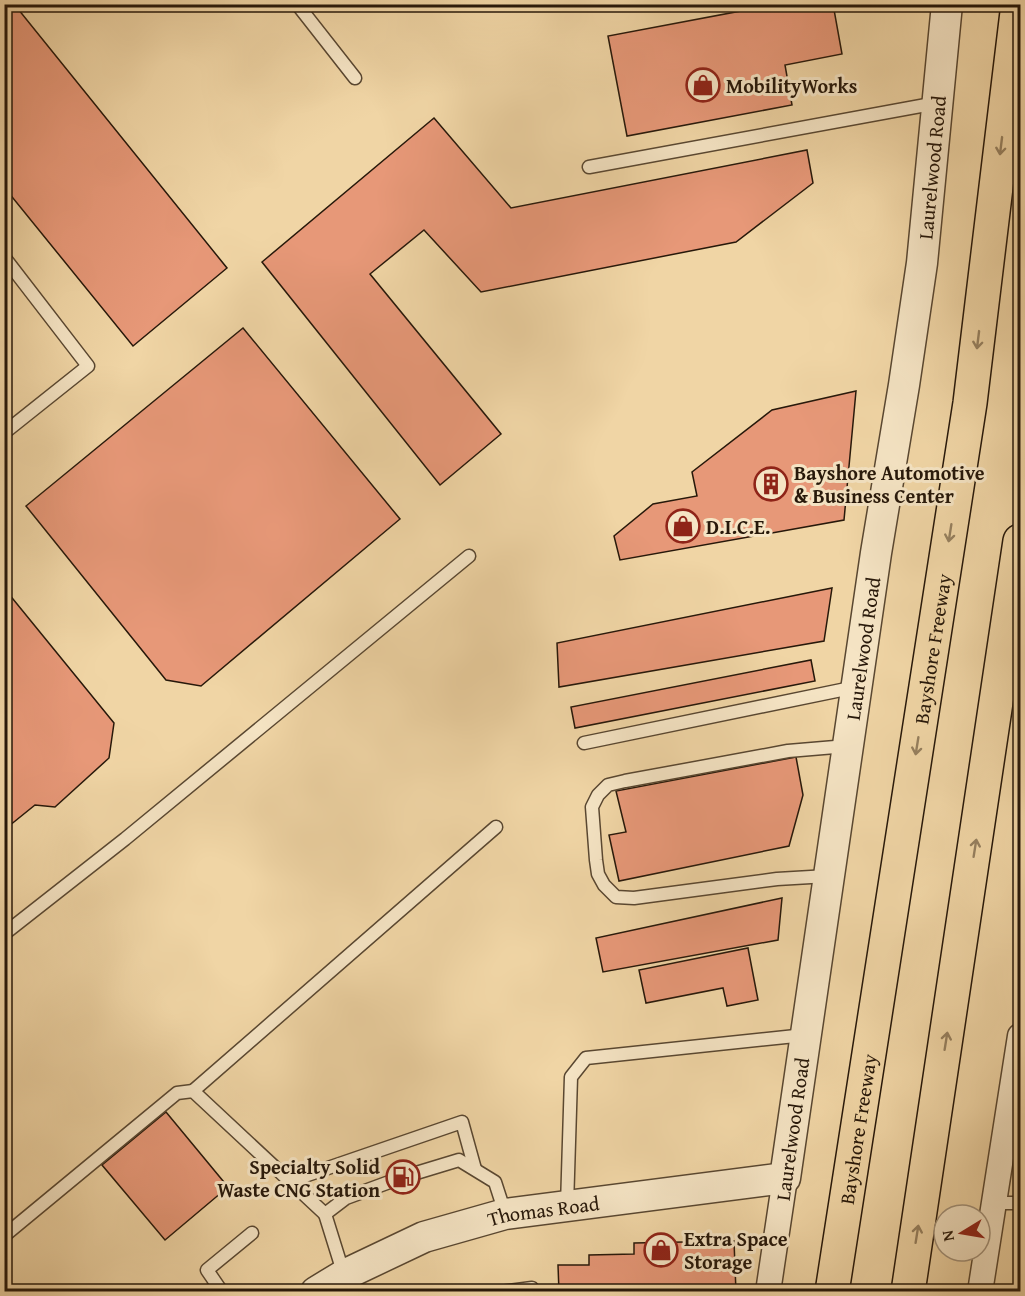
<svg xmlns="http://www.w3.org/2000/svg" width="1025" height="1296" viewBox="0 0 1025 1296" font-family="'Gentium Book Plus',serif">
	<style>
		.building { fill: #e79878; stroke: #27180a; stroke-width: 1.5 }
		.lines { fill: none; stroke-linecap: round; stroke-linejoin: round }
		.service-casing { stroke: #594731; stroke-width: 15 }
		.minor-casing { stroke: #594731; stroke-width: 27 }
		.tertiary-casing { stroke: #594731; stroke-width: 33 }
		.motorway-casing { stroke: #27180a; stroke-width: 36 }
		.service { stroke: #f5e4c4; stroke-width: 12 }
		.minor { stroke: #f5e4c4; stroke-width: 24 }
		.tertiary { stroke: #f5e4c4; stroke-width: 30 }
		.motorway { stroke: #f0d5a5; stroke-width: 33 }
		.oneway { stroke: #96805f }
		.labels { text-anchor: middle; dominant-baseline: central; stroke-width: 6; stroke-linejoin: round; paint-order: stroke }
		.poi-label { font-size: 20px; font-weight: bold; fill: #27180a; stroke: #f5e4c4; text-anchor: start }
		.street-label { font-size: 20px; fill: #27180a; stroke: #f5e4c4 }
	</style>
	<rect width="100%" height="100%" fill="#f0d5a5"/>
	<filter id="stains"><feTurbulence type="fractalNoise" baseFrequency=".00333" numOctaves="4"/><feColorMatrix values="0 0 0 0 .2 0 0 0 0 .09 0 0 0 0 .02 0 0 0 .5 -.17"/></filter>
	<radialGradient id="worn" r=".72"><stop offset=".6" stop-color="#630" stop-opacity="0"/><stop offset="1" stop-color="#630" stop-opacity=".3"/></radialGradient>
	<g class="building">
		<polygon points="4,4 14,4 227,268 133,346 4,187"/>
		<polygon points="778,4 833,4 842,54 785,65 792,105 627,136 608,36"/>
		<polygon points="434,118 511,208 807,150 813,183 736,242 481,292 424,230 370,274 501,434 440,485 262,262"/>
		<polygon points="243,328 400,519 201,686 166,680 26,506"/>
		<polygon points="856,391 844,520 620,560 614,536 653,504 697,496 692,472 772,410"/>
		<polygon points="4,588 114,723 109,758 55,807 35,805 4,830"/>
		<polygon points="832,588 824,641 559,687 557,643"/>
		<polygon points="811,660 815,681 575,728 571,707"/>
		<polygon points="796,757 803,795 789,846 619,881 609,835 626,832 616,791"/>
		<polygon points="782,898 778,940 603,972 596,938"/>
		<polygon points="748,948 758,1000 727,1006 723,988 646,1003 639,970"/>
		<polygon points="166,1112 228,1187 165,1240 102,1165"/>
		<polygon points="734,1241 736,1292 559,1292 558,1265 589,1265 589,1255 634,1254 634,1243"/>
	</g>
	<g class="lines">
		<defs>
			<g id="service">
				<polyline points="297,4 355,78"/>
				<polyline points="589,167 937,103"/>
				<polyline points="4,257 88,366 4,433"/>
				<polyline points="584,743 856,687"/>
				<polyline points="828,876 777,879 634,898 616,897 604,885 598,874 596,860 592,807 598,795 608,785 625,781 788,751 847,746"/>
				<polyline points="4,934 125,839 469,556"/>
				<polyline points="193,1091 496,827"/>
				<polyline points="290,1181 462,1122 475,1169"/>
				<polyline points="994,1203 1020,1203"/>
				<polyline points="567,1206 571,1077 586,1058 805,1035"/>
				<polyline points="4,1236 177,1093 193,1091 325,1214"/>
				<polyline points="344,1275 325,1214 346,1198 403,1177 459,1160 495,1182 505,1213"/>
				<polyline points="222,1292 207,1270 252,1233"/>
				<polyline points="500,1292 532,1288"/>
			</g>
			<g id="minor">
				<polyline points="768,1292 785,1178"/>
				<polyline points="980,1292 1020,1036"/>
			</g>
			<g id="tertiary">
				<path id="s1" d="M316 1292 344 1275 424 1237 505 1214 785 1178 876 553 904 385 922 263 947 4"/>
			</g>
			<g id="motorway">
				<path id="s2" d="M832 1292 970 403 1018 4"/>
				<polyline points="908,1292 1020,541"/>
			</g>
		</defs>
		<use href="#service" class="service-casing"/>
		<use href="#minor" class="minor-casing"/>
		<use href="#tertiary" class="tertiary-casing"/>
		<use href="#motorway" class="motorway-casing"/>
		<use href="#service" class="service"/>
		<use href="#minor" class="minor"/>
		<use href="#tertiary" class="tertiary"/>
		<use href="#motorway" class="motorway"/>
	</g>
	<defs><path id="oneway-shaft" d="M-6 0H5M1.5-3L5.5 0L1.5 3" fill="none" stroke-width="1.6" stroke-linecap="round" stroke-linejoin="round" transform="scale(1.5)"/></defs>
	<g class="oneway">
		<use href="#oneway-shaft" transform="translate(1001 146) rotate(97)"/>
		<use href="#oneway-shaft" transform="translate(978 340) rotate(97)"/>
		<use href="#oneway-shaft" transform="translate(950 533) rotate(99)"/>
		<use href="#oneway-shaft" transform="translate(917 746) rotate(99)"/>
		<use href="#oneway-shaft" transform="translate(975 848) rotate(-81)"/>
		<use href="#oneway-shaft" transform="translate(946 1041) rotate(-81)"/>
		<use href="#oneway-shaft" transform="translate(917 1234) rotate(-81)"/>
	</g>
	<defs>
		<symbol id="shop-ring" viewBox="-11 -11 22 22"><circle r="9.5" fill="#f5e4c4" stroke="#8f2418" stroke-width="1.5"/><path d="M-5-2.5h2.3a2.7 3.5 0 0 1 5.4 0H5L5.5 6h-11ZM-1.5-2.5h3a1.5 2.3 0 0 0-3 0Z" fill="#8f2418"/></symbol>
		<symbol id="building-ring" viewBox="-11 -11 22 22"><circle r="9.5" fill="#f5e4c4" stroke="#8f2418" stroke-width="1.5"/><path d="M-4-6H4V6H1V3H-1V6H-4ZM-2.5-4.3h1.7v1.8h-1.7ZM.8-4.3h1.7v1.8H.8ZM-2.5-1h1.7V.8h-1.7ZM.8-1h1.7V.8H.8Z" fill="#8f2418"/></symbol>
		<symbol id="fuel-ring" viewBox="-11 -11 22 22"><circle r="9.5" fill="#f5e4c4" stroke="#8f2418" stroke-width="1.5"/><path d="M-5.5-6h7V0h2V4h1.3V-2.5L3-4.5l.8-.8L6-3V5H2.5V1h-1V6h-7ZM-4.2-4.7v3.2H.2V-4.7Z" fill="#8f2418"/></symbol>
	</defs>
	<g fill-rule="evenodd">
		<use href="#shop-ring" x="684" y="66" width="38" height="38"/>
		<use href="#building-ring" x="752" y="465" width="38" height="38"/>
		<use href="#shop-ring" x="664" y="507" width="38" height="38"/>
		<use href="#fuel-ring" x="384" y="1158" width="38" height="38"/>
		<use href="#shop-ring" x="642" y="1231" width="38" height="38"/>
	</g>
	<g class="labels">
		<g class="poi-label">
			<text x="726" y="85">MobilityWorks</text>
			<text x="794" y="472">Bayshore Automotive<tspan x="794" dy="23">&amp; Business Center</tspan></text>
			<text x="706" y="526">D.I.C.E.</text>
			<text x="380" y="1166" text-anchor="end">Specialty Solid<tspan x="380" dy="23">Waste CNG Station</tspan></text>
			<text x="684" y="1238">Extra Space<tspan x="684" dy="23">Storage</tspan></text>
		</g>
		<g class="street-label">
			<text stroke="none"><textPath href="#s1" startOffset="1509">Laurelwood Road</textPath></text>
			<text stroke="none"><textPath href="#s1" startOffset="1023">Laurelwood Road</textPath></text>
			<text stroke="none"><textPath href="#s2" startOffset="651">Bayshore Freeway</textPath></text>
			<text transform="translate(792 1129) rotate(-82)">Laurelwood Road</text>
			<text stroke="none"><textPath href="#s2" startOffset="165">Bayshore Freeway</textPath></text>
			<text stroke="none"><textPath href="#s1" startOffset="244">Thomas Road</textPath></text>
		</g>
	</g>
	<rect width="1025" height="1296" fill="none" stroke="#f0d5a5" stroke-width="24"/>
	<rect x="6" y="6" width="1013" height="1284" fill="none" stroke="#27180a" stroke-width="3"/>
	<rect x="12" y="12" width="1001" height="1272" fill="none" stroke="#27180a" stroke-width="1.5"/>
	<g transform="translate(962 1233) rotate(259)"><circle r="28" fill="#f5e4c4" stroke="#a3927a" stroke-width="1.5"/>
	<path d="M0-4.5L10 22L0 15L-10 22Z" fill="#8f2418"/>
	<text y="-9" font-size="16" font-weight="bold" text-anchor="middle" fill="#27180a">N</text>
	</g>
	<rect width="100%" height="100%" filter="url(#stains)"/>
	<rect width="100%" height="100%" fill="url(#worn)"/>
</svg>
